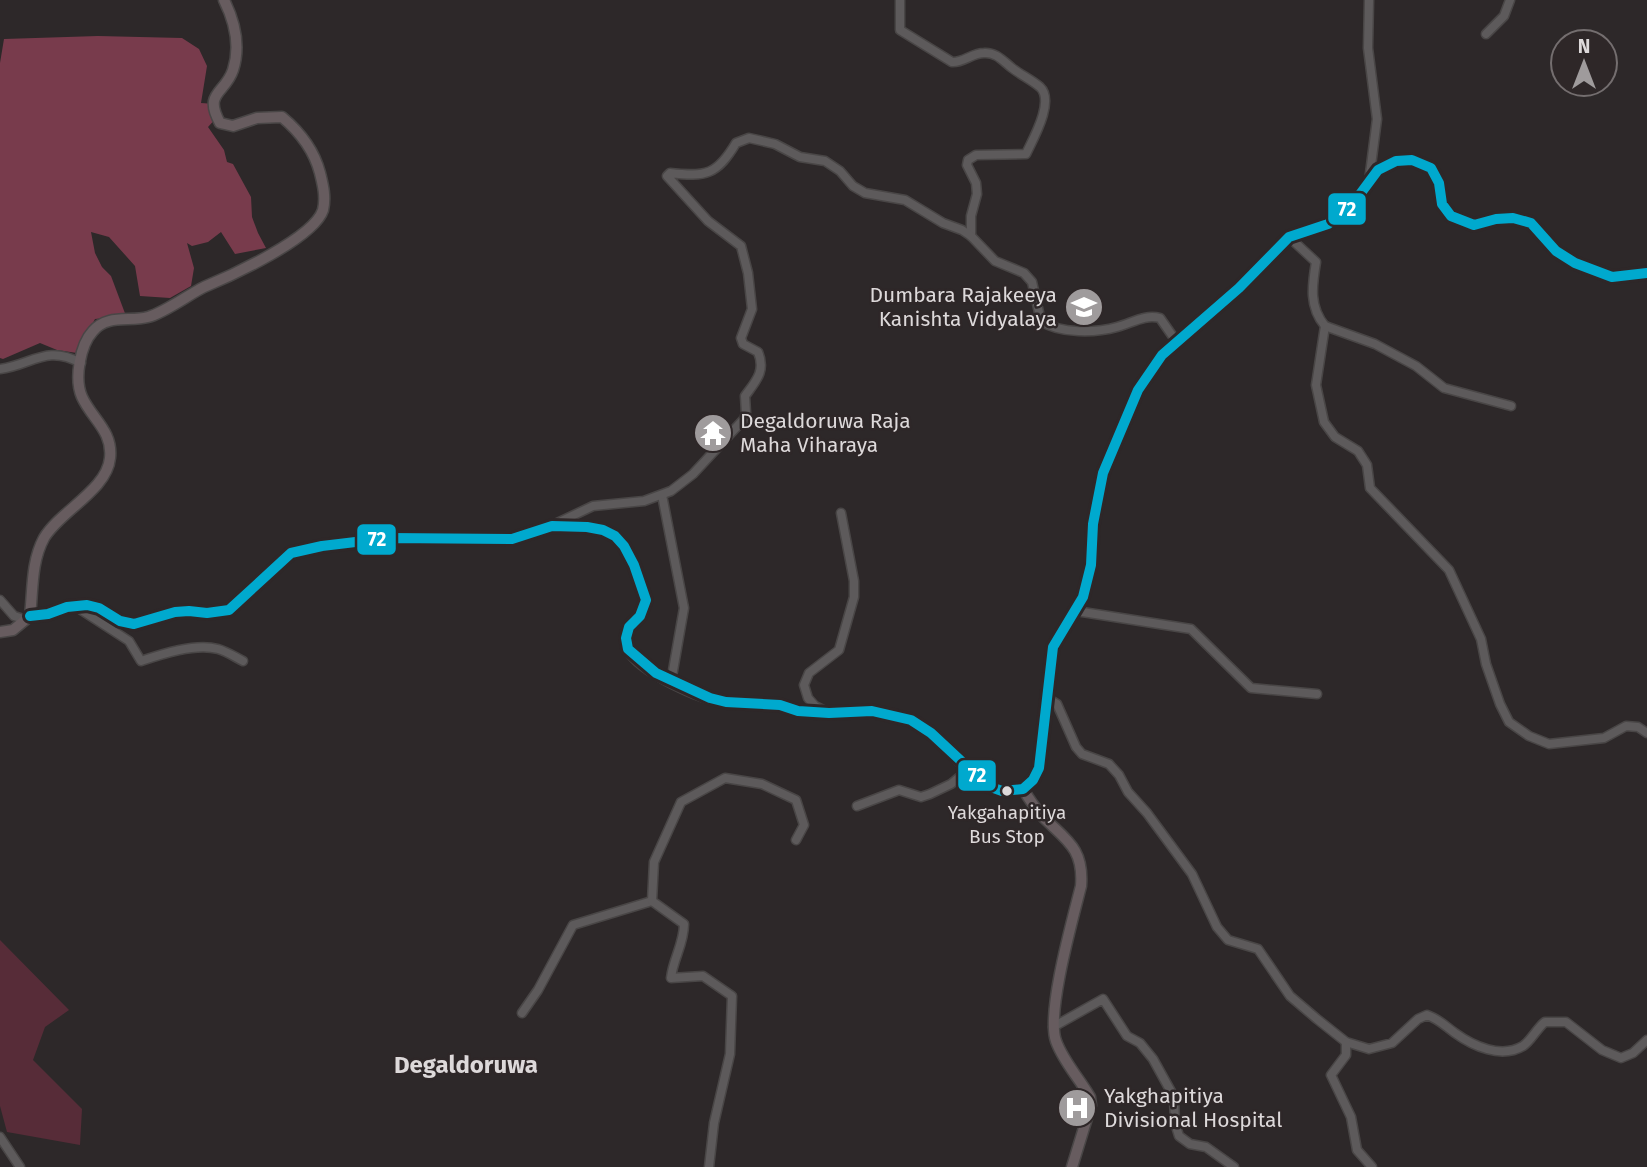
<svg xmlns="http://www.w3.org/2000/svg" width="1647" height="1167" viewBox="0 0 1647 1167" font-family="'Fira Sans',sans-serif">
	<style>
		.green { fill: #572c38 }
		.forest { fill: #783b4c }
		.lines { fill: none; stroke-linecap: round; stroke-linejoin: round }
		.minor-casing { stroke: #494646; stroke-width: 11 }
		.major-casing { stroke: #494646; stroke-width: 13 }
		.minor { stroke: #5d5a5b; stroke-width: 8 }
		.major { stroke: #675c5f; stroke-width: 10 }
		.bus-1-casing { stroke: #2e2728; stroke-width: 16 }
		.bus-1 { stroke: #00a9ce; stroke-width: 10 }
		.bus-dot { fill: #ddd9da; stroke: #2e2728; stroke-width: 2.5 }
		.labels { text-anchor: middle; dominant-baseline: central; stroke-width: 5; stroke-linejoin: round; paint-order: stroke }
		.bus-label { font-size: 19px; fill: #ddd9da; stroke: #2e2728 }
		.poi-label { font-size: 21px; fill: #ddd9da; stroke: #2e2728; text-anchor: start }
		.quarter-label { font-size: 24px; font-weight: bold; fill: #ddd9da; stroke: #2e2728 }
		.line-badge { stroke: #2e2728; stroke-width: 2.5 }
		.badge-label { font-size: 19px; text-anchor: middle; font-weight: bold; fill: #fff }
	</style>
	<rect width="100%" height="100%" fill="#2d2829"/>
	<polygon class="green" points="0,940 69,1010 45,1027 33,1060 82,1109 80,1145 7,1132 0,1106"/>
	<polygon class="forest" points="98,36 182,38 199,49 207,66 201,103 215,104 219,115 208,127 224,150 227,162 233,164 251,197 252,217 258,233 266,248 235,254 221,232 208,242 192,246 187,243 194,268 191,286 170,298 140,296 135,266 109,237 91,232 95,253 102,267 111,276 126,316 95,319 77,353 57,350 40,343 3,359 0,358 0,63 4,39"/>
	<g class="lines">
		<defs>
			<g id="minor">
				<path d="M900 0V30L952 62C963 63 972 53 984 53 996 52 1003 61 1012 68 1021 75 1032 80 1040 87 1055 101 1033 139 1026 154L976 155 968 160 967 165 976 183 977 194 971 216V236"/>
				<polyline points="1369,0 1368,48 1377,119 1369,181"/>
				<polyline points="1486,34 1504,16 1510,0"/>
				<path d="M1289 237 1316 262C1312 286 1309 307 1325 326L1316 385 1324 422 1335 437 1358 451 1367 465 1370 488 1449 570 1481 639 1486 664 1500 704 1509 722 1529 736 1549 744 1604 738 1626 726 1638 727 1647 733"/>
				<polyline points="1325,326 1375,344 1416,366 1444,388 1511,406"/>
				<path d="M0 369C32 365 46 344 81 363"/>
				<polyline points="662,495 684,608 671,682"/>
				<path d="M553 525 593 506 644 501 671 491 693 474 744 419 746 413 745 396C756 381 766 371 758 352L743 344 741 338 752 309 748 273 741 246 708 221 667 176 670 173C706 177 717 175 736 143L749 138 775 144 800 157 825 161 840 171 853 186 865 193 905 200 943 223 962 230 971 236 995 261 1024 273 1032 282 1041 321C1060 334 1096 333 1117 327 1132 323 1145 314 1160 318L1176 341"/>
				<polyline points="0,600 14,616 26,620"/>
				<path d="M75 606 129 641 141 661C162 654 195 643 218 649 226 651 235 657 243 661"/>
				<polyline points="1076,611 1191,629 1251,688 1317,694"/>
				<path d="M1047 698 1057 704 1076 747 1082 754 1109 764 1119 775 1128 792 1147 813 1192 874 1217 927 1228 940 1258 949 1290 996 1317 1019 1346 1042 1369 1049 1392 1043 1418 1019 1427 1015C1439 1019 1445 1026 1455 1033 1473 1046 1501 1059 1523 1046 1531 1041 1537 1028 1545 1022H1566L1602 1050 1621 1058 1633 1053 1647 1040"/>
				<polyline points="829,713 815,706 808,698 804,685 809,673 839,650 854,597 854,581 841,513"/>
				<polyline points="1023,789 1033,780 1042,756 1053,647 1083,597 1091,565 1093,524 1103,473 1138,390 1162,355 1239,288 1289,237 1328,224 1352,205 1378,170 1396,161 1412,160 1431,168 1439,183 1442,204 1451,216 1474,225 1496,219 1513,218 1531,223 1556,251 1575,263 1612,277 1647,273"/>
				<polyline points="857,806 899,790 921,797 930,794 951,784 968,770"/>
				<polyline points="522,1013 538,990 573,925 652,901"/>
				<polyline points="1053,1027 1103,999 1127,1036 1140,1043 1153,1059 1174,1097 1175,1123 1179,1136 1190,1144 1206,1147 1234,1167"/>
				<polyline points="1346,1042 1346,1055 1331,1075 1351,1117 1357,1150 1372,1167"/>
				<polyline points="0,1137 20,1167"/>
				<path d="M709 1167 714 1123 730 1054 732 996 703 976 671 978C673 959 684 944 684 924L652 901 654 862 681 802 725 778 762 784 796 800 804 825 796 840"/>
			</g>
			<g id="major">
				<path d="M30 616 48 614 67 607 87 605 99 608 120 621 134 624 175 612 189 611 207 613 229 610 291 553 322 546 389 538 512 539 552 526 587 527 603 530 615 536 624 546 634 565 646 600 640 616 629 627 626 638 628 649C641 672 699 698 725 702 742 704 761 703 778 705 785 706 792 710 799 711 807 713 817 713 826 713 854 714 882 708 910 720 953 737 971 801 1023 789 1029 799 1035 808 1043 817 1066 840 1084 848 1081 886 1073 918 1046 1013 1056 1041 1063 1061 1079 1078 1090 1097L1091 1105 1072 1167"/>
				<path d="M0 632 13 630 30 616C33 590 31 562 44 538 60 511 107 490 110 458 113 431 92 419 82 397 74 379 80 345 93 331 107 314 130 322 148 317 164 313 188 295 204 287 231 276 314 238 323 210 326 197 323 185 320 173 314 150 300 132 282 117L257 118 233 126 220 123C203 92 225 94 233 70 241 45 235 22 224 0"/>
			</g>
		</defs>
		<use href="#minor" class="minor-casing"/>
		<use href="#major" class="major-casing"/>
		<use href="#minor" class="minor"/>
		<use href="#major" class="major"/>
		<defs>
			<polyline id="bus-1" points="30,616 48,614 67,607 87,605 99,608 120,621 134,624 175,612 189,611 207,613 229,610 291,553 322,546 389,538 512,539 552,526 587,527 603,530 615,536 624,546 634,565 646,600 640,616 629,627 626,638 628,649 656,673 710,698 726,702 780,705 798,711 829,713 872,711 911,720 931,733 988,786 1002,791 1023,789 1033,780 1039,768 1053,647 1083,597 1091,565 1093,524 1103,473 1138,390 1162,355 1239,288 1289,237 1328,224 1352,205 1378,170 1396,161 1412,160 1431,168 1439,183 1442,204 1451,216 1474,225 1496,219 1513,218 1531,223 1556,251 1575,263 1612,277 1647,273"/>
		</defs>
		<use href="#bus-1" class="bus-1-casing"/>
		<use href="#bus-1" class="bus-1"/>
	</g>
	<defs>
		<symbol id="school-disc" viewBox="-11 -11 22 22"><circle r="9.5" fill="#9f9b9c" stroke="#2e2728"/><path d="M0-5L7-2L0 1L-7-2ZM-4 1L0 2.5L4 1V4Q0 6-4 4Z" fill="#fff"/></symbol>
		<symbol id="temple-disc" viewBox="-11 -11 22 22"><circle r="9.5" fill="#9f9b9c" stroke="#2e2728"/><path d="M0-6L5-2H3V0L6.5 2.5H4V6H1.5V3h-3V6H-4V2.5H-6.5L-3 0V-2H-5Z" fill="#fff"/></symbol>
		<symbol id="hospital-disc" viewBox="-11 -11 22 22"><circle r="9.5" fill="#9f9b9c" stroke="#2e2728"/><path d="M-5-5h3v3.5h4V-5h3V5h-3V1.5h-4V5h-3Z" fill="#fff"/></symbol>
	</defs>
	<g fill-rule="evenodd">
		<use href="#school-disc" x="1062" y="285" width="44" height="44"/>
		<use href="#temple-disc" x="691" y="411" width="44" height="44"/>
		<use href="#hospital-disc" x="1055" y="1086" width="44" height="44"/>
	</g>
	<circle class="bus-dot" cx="1007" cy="791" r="6"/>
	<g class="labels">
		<g class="bus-label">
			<text x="1007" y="812">Yakgahapitiya<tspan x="1007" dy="24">Bus Stop</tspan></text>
		</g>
		<g class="poi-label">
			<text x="1057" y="295" text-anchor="end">Dumbara Rajakeeya<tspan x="1057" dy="24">Kanishta Vidyalaya</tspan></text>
			<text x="740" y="421">Degaldoruwa Raja<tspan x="740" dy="24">Maha Viharaya</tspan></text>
			<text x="1104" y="1096">Yakghapitiya<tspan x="1104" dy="24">Divisional Hospital</tspan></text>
		</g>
		<g class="quarter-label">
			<text x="466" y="1065">Degaldoruwa</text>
		</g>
	</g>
	<g class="line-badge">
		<rect x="1327" y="192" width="40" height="34" rx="7" fill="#00a9ce"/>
		<rect x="356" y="523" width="41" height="33" rx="7" fill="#00a9ce"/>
		<rect x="957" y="759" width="40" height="33" rx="7" fill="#00a9ce"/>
	</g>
	<g class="badge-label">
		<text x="1347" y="216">72</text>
		<text x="377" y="546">72</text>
		<text x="977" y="782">72</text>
	</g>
	<g transform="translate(1584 63)"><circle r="33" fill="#2e2728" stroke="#746e6f" stroke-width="2"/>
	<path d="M0-5L12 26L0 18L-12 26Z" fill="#9f9b9c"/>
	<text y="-10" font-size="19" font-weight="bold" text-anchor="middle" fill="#ddd9da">N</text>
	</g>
</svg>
